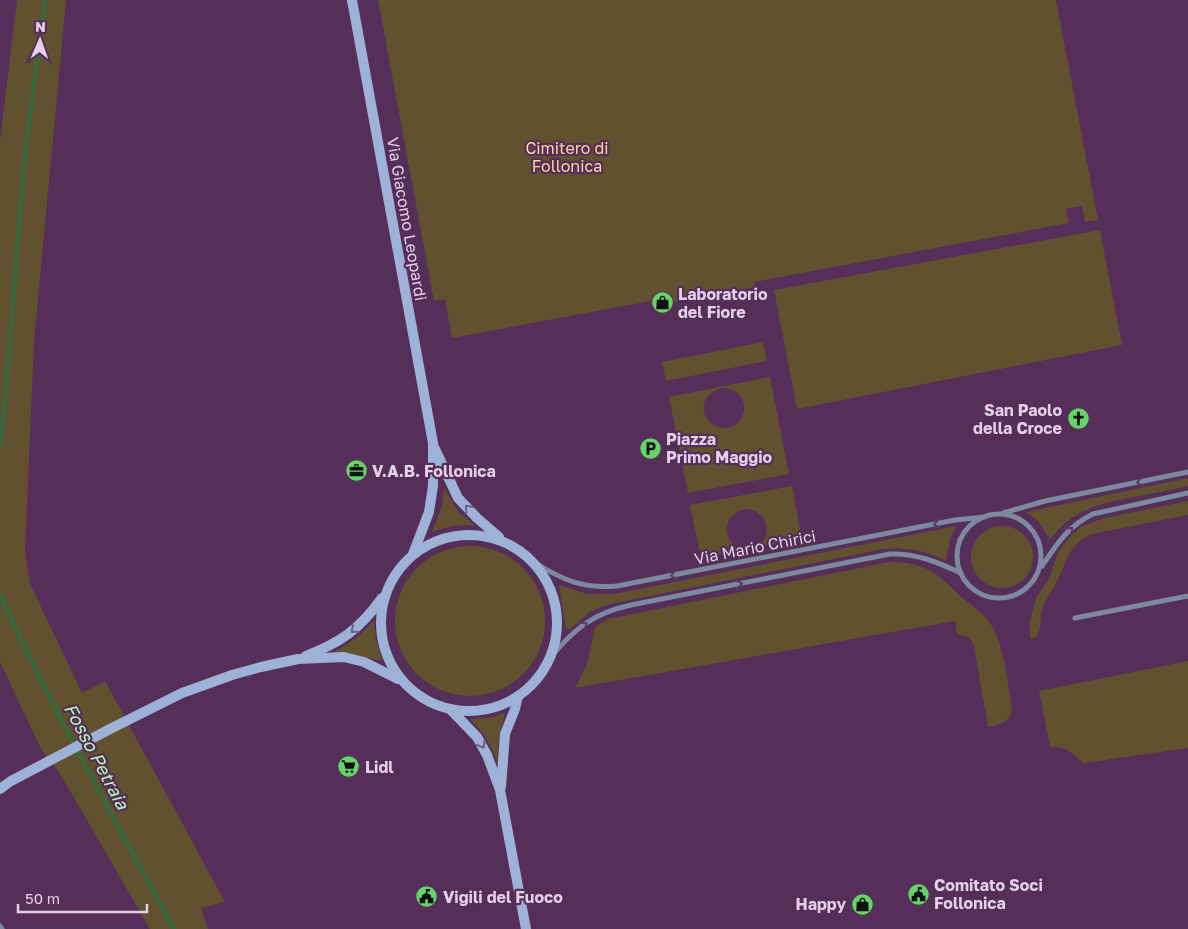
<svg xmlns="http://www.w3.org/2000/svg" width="1188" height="929" viewBox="0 0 1188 929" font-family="'Golos Text',sans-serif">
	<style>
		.green { fill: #62512e; fill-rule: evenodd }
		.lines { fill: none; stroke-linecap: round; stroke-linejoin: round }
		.stream { stroke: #3c673b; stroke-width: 5 }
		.street { stroke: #7c89a0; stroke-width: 5 }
		.secondary { stroke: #9eb1d7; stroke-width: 10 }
		.oneway { stroke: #5b3c64 }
		.oneway2 { stroke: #6f5c85 }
		.labels { text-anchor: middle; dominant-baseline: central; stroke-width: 4.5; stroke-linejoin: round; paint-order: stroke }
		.park-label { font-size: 16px; fill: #fad997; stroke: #552e59 }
		.street-label { font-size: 16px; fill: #e6cfe8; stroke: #552e59 }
		.poi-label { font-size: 16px; font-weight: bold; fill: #e6cfe8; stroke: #552e59; text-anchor: start }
		.water-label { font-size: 18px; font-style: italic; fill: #b6f9b3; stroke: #552e59 }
	</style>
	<rect width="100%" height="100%" fill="#552e59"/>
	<g class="green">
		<polygon points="17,0 66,0 34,341 25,550 30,584 82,693 105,681 225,902 201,908 208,929 150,929 59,772 41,749 0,662 0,141"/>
		<polygon points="378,0 1056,0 1098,220 1085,222 1082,206 1066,209 1069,223 754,282 754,287 653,306 651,301 452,338 445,299 434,301"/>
		<polygon points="1100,230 1122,345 797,409 774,290"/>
		<polygon points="763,342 767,361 666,381 662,362"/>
		<path d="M770 377 789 474 688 493 669 397ZM721 388C758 389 746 436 718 427 713 425 709 422 706 417 699 404 708 392 721 388Z"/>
		<path d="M1188 478V486C1170 490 1152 494 1134 497 1099 504 1072 509 1050 540L1038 521 1026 512Z"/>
		<path d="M792 486 802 539 701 559 690 505ZM744 509C780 510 769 558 740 548 735 546 731 543 729 538 722 525 731 513 744 509Z"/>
		<polygon points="444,488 459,513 475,525 452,526 432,532 442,506"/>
		<path d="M1188 501V515L1092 534C1066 546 1068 561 1056 583 1052 591 1046 598 1043 607 1039 617 1043 628 1036 637L1030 639V621L1036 598 1049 579 1058 552 1071 535 1081 527 1104 518Z"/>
		<path d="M956 526 950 539 946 561C926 550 906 547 883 549L610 604 591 611 570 629H566L559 585 588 594H614Z"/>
		<circle cx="1002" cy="557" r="31"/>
		<circle cx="470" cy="621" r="75"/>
		<path d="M889 562C902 562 915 563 927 569 940 575 949 585 959 595 975 608 990 617 997 637 1006 660 1008 685 1012 709 1010 722 1001 725 988 727L974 646 969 637 957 634 955 621 575 688 587 664 595 627 608 619Z"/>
		<path d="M374 620 376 638 382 661 346 653 331 654C349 644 361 635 374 620Z"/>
		<polygon points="1188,661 1188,748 1084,763 1066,749 1050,746 1039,691"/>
		<path d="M505 713 499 737 497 764C492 745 484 733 470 719L489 718Z"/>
	</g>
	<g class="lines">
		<g class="stream">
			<polyline points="0,446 5,401 25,152 45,0"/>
			<path d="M0 595C52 709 114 818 174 929"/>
		</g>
		<g class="street">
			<polyline points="1003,513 1045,501 1188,472"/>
			<circle cx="999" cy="556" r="42"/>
			<path d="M534 562C562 580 583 589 617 586L955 520 985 517"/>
			<path d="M1042 566C1057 544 1068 526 1093 514L1188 493"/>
			<polyline points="1075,618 1188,596"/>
			<path d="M549 659C574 629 593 613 631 605L890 554C916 553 937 562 961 573"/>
			<polyline points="0,926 2,929"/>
		</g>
		<g class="secondary">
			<polyline points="352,0 433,443 433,486 429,512 413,554"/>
			<polyline points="434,447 458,498 477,518 499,537"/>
			<circle cx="469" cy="623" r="88"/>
			<path d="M306 656C341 642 359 630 382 598"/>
			<polyline points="450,709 477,737 487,755 500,790 526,929"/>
			<polyline points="501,787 505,734 515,709 518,696"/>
			<polyline points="0,789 11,781 110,729 182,693 232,675 261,667 298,659 344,657 364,662 398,679"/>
		</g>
	</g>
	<defs><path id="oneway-chevron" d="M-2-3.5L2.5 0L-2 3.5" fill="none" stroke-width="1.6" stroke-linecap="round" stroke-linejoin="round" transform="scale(1.25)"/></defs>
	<g class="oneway">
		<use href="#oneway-chevron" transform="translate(1140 482) rotate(169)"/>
		<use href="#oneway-chevron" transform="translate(937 524) rotate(169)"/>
		<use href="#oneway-chevron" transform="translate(1070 530) rotate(-46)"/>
		<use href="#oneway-chevron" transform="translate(674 575) rotate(169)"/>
		<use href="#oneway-chevron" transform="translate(739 584) rotate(-11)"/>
		<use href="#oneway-chevron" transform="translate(584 625) rotate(-37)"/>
	</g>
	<g class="oneway2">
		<use href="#oneway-chevron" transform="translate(468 508) rotate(-131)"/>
		<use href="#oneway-chevron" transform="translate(354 630) rotate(139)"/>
		<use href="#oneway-chevron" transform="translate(482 745) rotate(62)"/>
	</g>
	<defs>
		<symbol id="shop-disc" viewBox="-11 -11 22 22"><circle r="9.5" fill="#66d466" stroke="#552e59"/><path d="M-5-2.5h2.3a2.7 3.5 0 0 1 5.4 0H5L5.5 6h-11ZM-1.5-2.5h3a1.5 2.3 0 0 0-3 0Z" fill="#111"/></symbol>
		<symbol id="church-disc" viewBox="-11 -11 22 22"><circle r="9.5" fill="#66d466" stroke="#552e59"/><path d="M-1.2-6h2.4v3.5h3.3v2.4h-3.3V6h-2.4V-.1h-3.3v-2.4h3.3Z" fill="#111"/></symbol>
		<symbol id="parking-disc" viewBox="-11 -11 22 22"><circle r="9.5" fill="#66d466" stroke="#552e59"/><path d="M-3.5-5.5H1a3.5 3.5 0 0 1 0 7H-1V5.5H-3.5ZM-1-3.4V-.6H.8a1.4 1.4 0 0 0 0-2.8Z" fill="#111"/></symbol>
		<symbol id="office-disc" viewBox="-11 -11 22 22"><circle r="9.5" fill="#66d466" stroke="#552e59"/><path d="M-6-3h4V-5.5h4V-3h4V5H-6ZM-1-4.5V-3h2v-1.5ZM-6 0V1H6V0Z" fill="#111"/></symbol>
		<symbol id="supermarket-disc" viewBox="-11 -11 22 22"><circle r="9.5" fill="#66d466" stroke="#552e59"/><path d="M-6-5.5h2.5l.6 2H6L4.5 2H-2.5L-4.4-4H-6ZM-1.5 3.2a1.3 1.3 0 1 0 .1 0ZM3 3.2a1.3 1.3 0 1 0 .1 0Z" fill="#111"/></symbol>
		<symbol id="civic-disc" viewBox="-11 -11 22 22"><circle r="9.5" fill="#66d466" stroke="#552e59"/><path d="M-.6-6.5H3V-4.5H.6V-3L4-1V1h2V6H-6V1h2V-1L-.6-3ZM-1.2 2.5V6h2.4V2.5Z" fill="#111"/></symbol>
	</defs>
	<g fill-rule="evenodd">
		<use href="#shop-disc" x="650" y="290" width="25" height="25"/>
		<use href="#church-disc" x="1066" y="406" width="25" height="25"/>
		<use href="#parking-disc" x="638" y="436" width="25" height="25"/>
		<use href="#office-disc" x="344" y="458" width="25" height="25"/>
		<use href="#supermarket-disc" x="336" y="754" width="25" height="25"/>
		<use href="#civic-disc" x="906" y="882" width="25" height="25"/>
		<use href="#civic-disc" x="414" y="884" width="25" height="25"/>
		<use href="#shop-disc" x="850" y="892" width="25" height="25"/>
	</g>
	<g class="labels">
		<g class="park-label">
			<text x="567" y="148">Cimitero di<tspan x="567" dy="18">Follonica</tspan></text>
		</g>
		<g class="street-label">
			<text transform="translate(407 219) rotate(80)">Via Giacomo Leopardi</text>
			<text transform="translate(755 547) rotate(-11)">Via Mario Chirici</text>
		</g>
		<g class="poi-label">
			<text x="678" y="294">Laboratorio<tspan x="678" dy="18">del Fiore</tspan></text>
			<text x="1062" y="410" text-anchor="end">San Paolo<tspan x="1062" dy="18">della Croce</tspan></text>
			<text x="666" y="439">Piazza<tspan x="666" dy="18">Primo Maggio</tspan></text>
			<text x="372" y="471">V.A.B. Follonica</text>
			<text x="365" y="767">Lidl</text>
			<text x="934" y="885">Comitato Soci<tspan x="934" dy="18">Follonica</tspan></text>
			<text x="443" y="897">Vigili del Fuoco</text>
			<text x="846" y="904" text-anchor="end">Happy</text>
		</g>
		<g class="water-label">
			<text transform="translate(97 756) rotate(62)">Fosso Petraia</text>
		</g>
	</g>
	<g transform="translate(40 40) rotate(2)" stroke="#552e59" stroke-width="4" paint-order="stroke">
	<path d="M0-4L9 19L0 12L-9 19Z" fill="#e6cfe8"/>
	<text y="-8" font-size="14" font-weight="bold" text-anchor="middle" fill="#e6cfe8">N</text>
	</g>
	<path d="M18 904v8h129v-8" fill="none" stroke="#e6cfe8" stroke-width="2.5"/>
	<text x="25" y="904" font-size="15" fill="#e6cfe8" stroke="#552e59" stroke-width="4" paint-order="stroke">50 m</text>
</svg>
